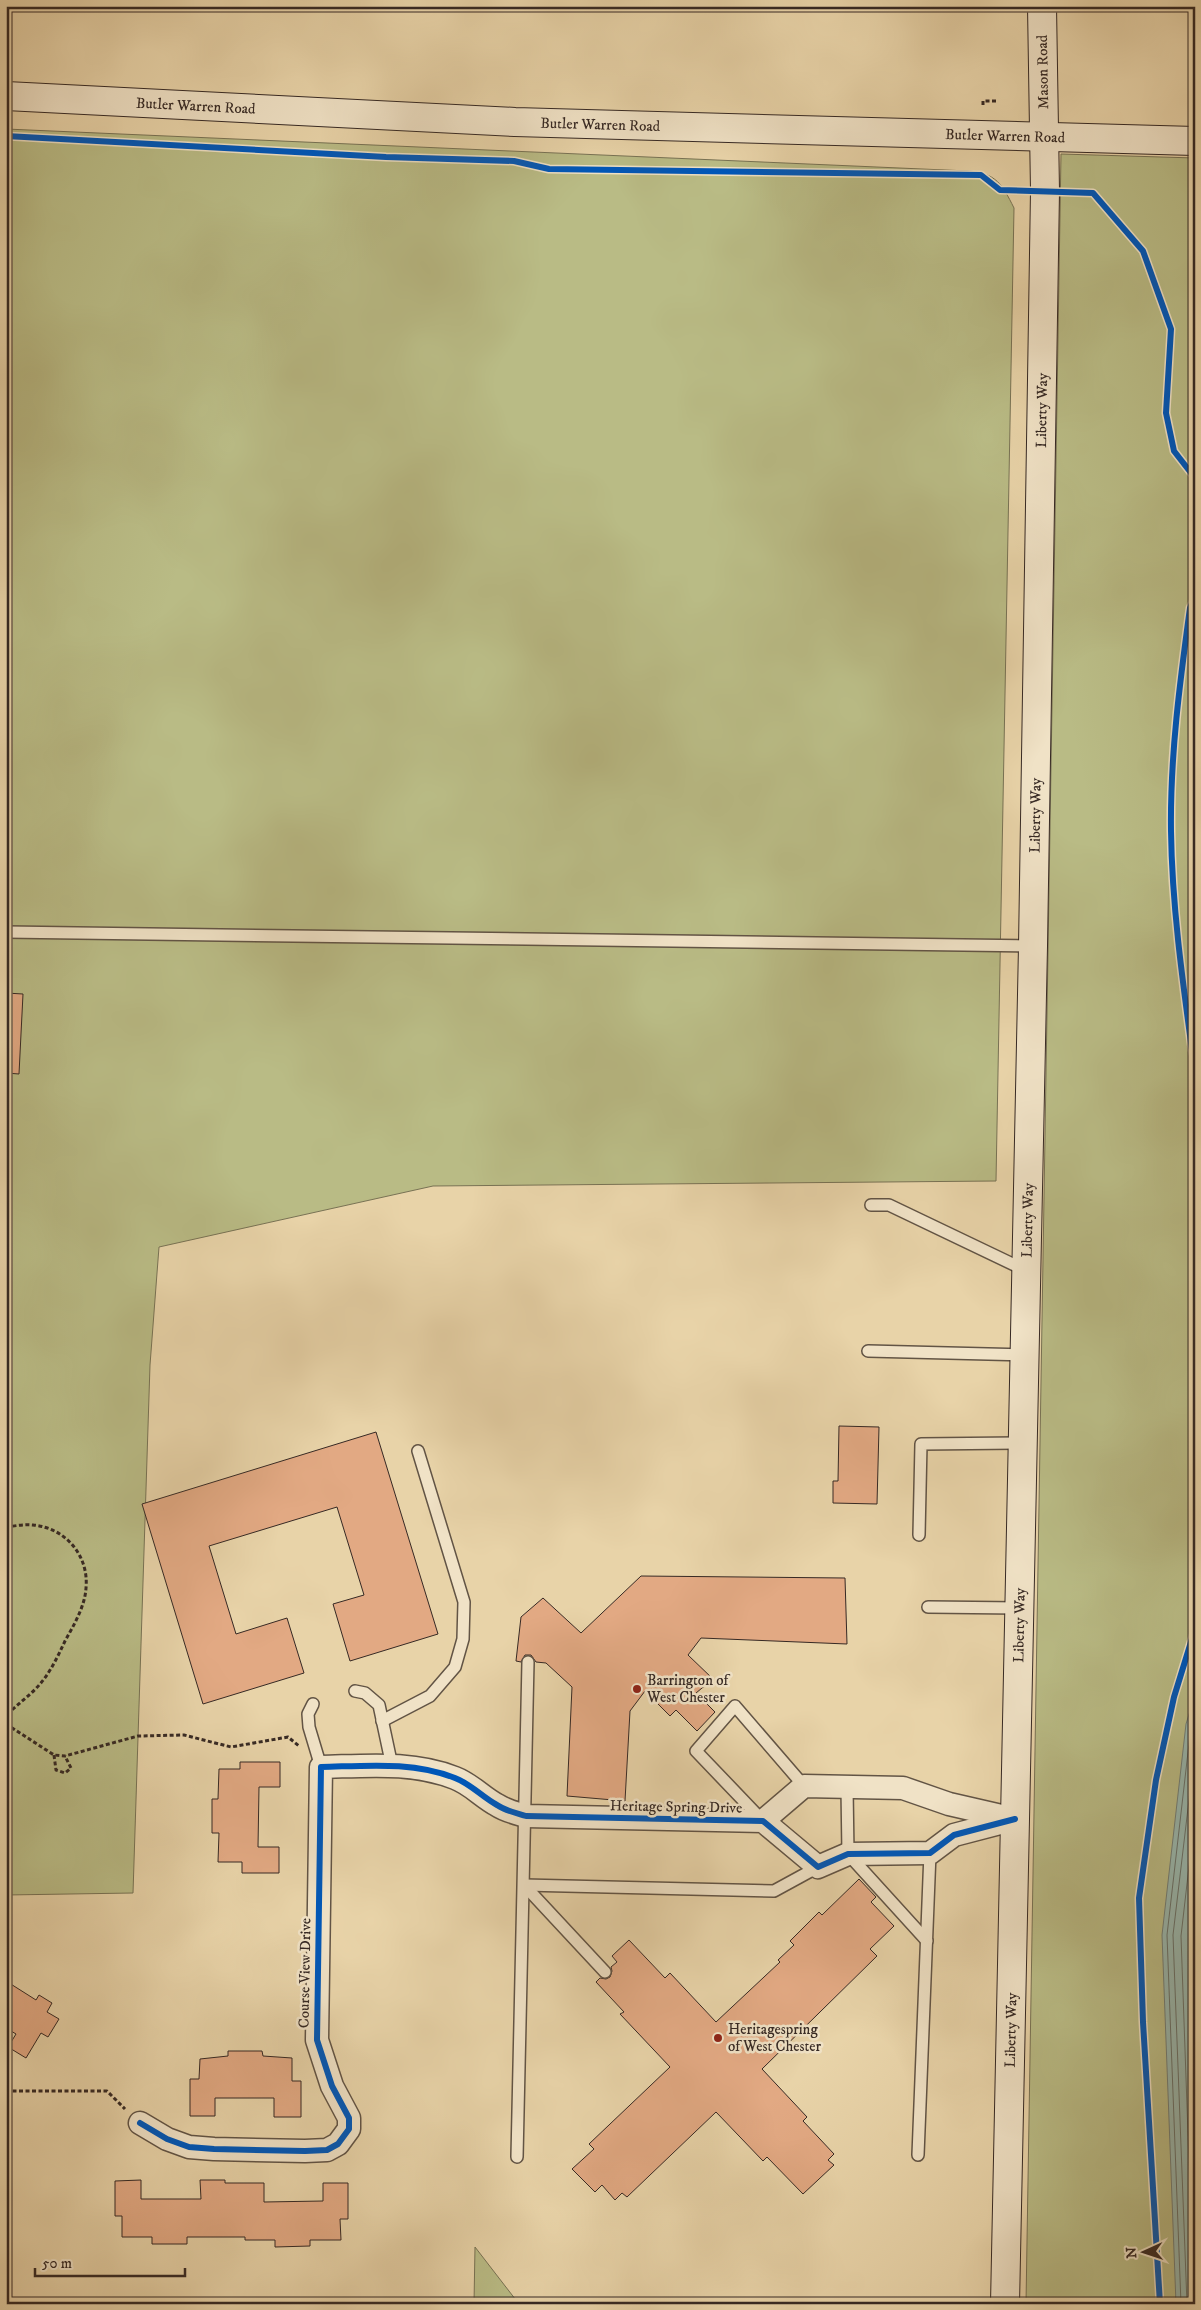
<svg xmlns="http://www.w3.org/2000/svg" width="1201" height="2310" viewBox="0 0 1201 2310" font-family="'IM FELL DW Pica',serif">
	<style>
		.green { fill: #b9bb85; stroke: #787254 }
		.water { fill: #98b7ae; stroke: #717e77 }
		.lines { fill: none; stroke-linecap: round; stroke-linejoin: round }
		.shore { stroke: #677069; stroke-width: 1 }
		.building { fill: #e2a983; stroke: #362924 }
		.lane-casing { stroke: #625445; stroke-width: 14 }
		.street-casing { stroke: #625445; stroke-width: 25 }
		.secondary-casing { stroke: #362924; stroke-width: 30 }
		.path { stroke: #362924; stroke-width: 3; stroke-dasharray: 4 2.5; stroke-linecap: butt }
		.lane { stroke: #f0e2c6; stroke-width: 11 }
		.street { stroke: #f0e2c6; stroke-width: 22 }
		.secondary { stroke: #f0e2c6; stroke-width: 28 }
		.cycleway-casing { stroke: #f0e2c6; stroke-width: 9 }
		.cycleway { stroke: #0057b8; stroke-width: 6 }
		.poi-dot { fill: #8f2418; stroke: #f0e2c6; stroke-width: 2 }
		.labels { text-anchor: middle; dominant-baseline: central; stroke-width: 5; stroke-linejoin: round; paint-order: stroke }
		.street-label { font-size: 15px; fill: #362924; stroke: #f0e2c6 }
		.poi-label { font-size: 15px; fill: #362924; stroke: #f0e2c6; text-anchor: start }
	</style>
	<rect width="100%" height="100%" fill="#e8d3a8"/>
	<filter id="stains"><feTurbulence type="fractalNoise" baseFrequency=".004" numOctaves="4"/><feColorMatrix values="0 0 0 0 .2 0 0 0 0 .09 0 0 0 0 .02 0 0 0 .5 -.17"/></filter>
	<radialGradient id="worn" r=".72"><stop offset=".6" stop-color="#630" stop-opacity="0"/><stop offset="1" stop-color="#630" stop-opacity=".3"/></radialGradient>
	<g class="green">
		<path d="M6 129 968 171C996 173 1002 184 1014 208L996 1181 433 1186 159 1247 150 1365 133 1893 6 1895Z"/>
		<polygon points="1061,154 1195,158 1195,2304 1026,2304"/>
		<polygon points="475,2247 519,2304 474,2304"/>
	</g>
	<polygon class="water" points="1195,1695 1195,2304 1176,2304 1162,1935 1186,1724"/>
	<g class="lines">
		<g class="shore">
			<polyline points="1181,2304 1167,1935 1191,1726 1195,1713"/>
			<polyline points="1187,2304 1173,1935 1195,1749"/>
			<polyline points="1194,2304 1181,1936 1195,1814"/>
		</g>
	</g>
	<g class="building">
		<polygon points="6,993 23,994 19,1074 6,1073"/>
		<polygon points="839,1426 879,1427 877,1504 833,1503 833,1481 838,1481"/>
		<polygon points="376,1432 438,1634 350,1661 333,1604 364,1595 337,1507 209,1546 236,1634 287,1618 304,1673 203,1704 142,1504"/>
		<polygon points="641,1576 845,1578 847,1644 701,1638 688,1655 713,1679 696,1693 715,1712 697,1731 676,1710 670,1716 645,1691 630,1711 625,1801 567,1796 572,1687 546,1663 536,1662 531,1655 525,1655 521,1662 516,1661 521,1617 543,1598 581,1633"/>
		<polygon points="240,1762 280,1762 280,1787 259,1787 258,1847 279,1847 279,1873 242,1873 242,1862 218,1862 219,1833 212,1833 212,1799 218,1799 219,1769 240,1769"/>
		<polygon points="859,1879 876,1897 871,1902 894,1926 870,1949 877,1956 762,2069 807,2117 803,2121 834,2154 828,2160 834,2165 803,2194 767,2157 763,2161 716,2112 627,2197 622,2193 615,2200 602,2185 595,2192 572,2169 594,2149 589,2144 670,2067 620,2014 624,2012 596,1982 600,1978 606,1979 610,1977 612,1971 611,1967 617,1962 612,1956 629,1940 665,1978 670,1973 716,2022 780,1962 778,1960 794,1945 790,1941 819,1912 822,1915"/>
		<polygon points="6,1981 36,2000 39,1995 52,2003 47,2012 59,2019 48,2037 41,2033 26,2058 8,2047 16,2034 6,2028"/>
		<polygon points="228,2051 262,2051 263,2056 292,2058 292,2081 301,2081 301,2117 274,2117 274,2098 215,2098 215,2116 190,2116 190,2079 199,2079 200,2059 228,2056"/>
		<polygon points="141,2180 141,2199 201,2199 200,2180 225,2180 225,2183 264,2183 264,2202 323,2201 323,2183 348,2183 348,2219 340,2219 341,2240 310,2240 310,2246 275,2247 275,2240 245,2240 245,2237 187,2237 187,2244 152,2244 152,2237 122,2237 122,2216 115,2216 115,2181"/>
	</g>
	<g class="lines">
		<defs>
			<g id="lane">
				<polyline points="6,932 1033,946"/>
				<polyline points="871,1205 889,1205 1025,1270"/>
				<polyline points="868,1351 1025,1355"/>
				<polyline points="919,1535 921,1444 1023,1443"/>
				<polyline points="928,1607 1019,1608"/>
				<polyline points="355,1691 365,1693 379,1705 392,1766"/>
				<polyline points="313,1704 308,1714 309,1727 321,1767"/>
				<polyline points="382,1721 430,1696 455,1667 463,1639 464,1602 418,1451"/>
				<polyline points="847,1788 848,1854 927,1941"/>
				<polyline points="762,1820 696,1751 735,1706 804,1786"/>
				<polyline points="524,1885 774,1891 818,1867"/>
				<polyline points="524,1885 605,1972"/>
				<polyline points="918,2155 930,1853"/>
				<polyline points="517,2157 528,1662"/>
			</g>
			<g id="street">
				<polyline points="763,1821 804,1786 903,1788 949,1804 1010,1818"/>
				<path d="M140 2123 167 2139 189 2147 214 2149 305 2151 327 2150 338 2144 349 2129V2118L332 2086 317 2040 321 1767C366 1766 412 1761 455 1778 471 1784 482 1797 497 1805 506 1811 516 1813 526 1816L763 1821 818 1867 848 1854 930 1853 954 1835 1015 1819"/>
			</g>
			<g id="secondary">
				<path id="s1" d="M6 96 515 122 1195 141"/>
				<path id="s2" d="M1005 2304 1033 946 1045 191 1042 6"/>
			</g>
		</defs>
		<use href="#lane" class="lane-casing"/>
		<use href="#street" class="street-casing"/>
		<use href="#secondary" class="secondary-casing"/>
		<g class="path">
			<polyline points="983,105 983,101 998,101"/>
			<path d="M6 1527C15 1526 24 1524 33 1525 66 1528 89 1556 86 1588 85 1606 74 1625 65 1641 58 1656 51 1671 40 1684 30 1696 17 1704 6 1716"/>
			<polyline points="6,1724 54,1755 65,1756 138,1736 184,1735 231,1747 288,1737 299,1746"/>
			<polyline points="54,1755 56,1770 65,1773 71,1768 65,1756"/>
			<polyline points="6,2091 107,2091 125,2109"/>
		</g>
		<use href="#lane" class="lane"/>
		<use href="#street" class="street"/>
		<use href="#secondary" class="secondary"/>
		<defs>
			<g id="cycleway">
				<polyline points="6,136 386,157 514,161 549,169 981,175 1000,190 1093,193 1143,251 1171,329 1166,413 1174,451 1195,478"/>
				<path d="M1195 597 1190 608C1180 681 1170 756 1171 831 1172 904 1182 977 1192 1050L1195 1061"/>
				<path d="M140 2123 167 2139 189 2147 214 2149 305 2151 327 2150 338 2144 349 2129V2118L332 2086 317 2040 321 1767C366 1766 412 1761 455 1778 471 1784 482 1797 497 1805 506 1811 516 1813 526 1816L763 1821 818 1867 848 1854 930 1853 954 1835 1015 1819"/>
				<polyline points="1160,2304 1143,2022 1139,1898 1156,1780 1174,1697 1195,1629"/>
			</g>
		</defs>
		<use href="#cycleway" class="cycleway-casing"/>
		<use href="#cycleway" class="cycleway"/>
	</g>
	<g class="poi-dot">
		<circle cx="637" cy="1689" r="5"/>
		<circle cx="718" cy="2038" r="5"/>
	</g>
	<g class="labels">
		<g class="street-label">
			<text transform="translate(1043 72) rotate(-91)">Mason Road</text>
			<text stroke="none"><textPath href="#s1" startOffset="190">Butler Warren Road</textPath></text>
			<text stroke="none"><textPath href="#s1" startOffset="595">Butler Warren Road</textPath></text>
			<text stroke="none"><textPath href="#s1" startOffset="1000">Butler Warren Road</textPath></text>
			<text stroke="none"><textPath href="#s2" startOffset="1894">Liberty Way</textPath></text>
			<text stroke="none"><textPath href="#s2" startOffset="1489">Liberty Way</textPath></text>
			<text stroke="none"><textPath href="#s2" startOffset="1084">Liberty Way</textPath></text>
			<text stroke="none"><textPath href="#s2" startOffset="679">Liberty Way</textPath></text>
			<text transform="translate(676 1807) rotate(1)">Heritage Spring Drive</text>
			<text transform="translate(305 1973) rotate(-89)">Course View Drive</text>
			<text stroke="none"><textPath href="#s2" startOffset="274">Liberty Way</textPath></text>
		</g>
		<g class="poi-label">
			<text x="647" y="1680">Barrington of<tspan x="647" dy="17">West Chester</tspan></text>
			<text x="728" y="2029">Heritagespring<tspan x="728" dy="17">of West Chester</tspan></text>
		</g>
	</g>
	<rect width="1201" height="2310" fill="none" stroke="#e8d3a8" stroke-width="25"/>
	<rect x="8" y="8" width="1186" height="2295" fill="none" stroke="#362924" stroke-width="2.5"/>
	<rect x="12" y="12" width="1176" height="2285" fill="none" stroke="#362924"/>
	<g transform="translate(1144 2252) rotate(267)" stroke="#f0e2c6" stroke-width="4" paint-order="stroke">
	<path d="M0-4L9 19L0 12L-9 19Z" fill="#362924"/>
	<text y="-8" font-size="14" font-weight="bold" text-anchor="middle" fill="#362924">N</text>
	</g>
	<path d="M35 2268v8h150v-8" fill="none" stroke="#362924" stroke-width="2.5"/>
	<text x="42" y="2268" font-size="15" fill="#362924" stroke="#f0e2c6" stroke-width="4" paint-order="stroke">50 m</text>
	<rect width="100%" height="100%" filter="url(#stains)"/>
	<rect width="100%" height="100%" fill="url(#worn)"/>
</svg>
